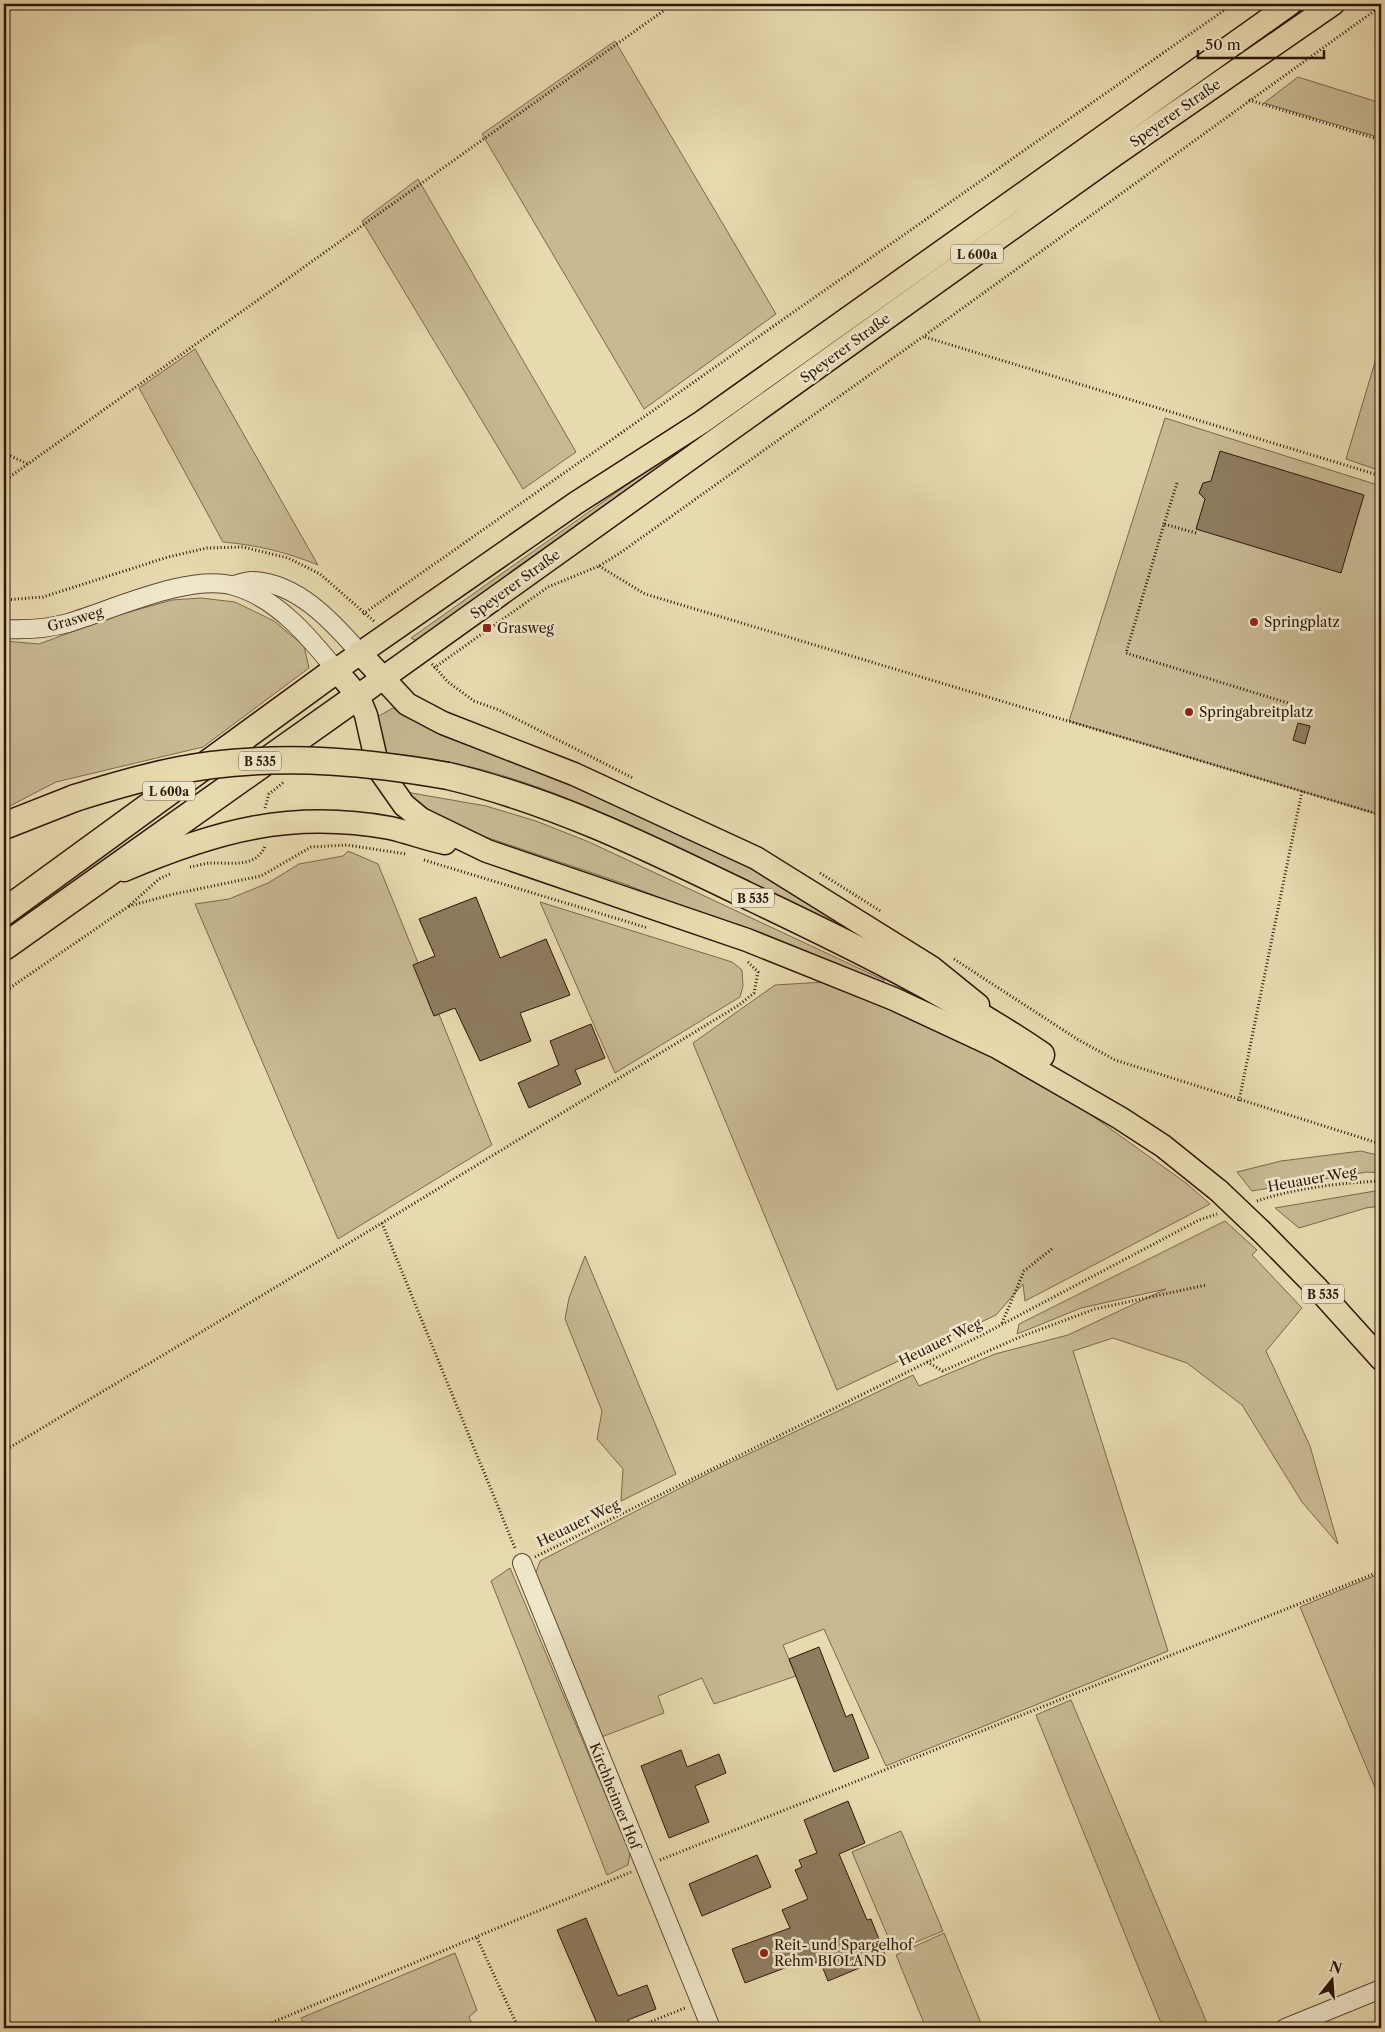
<svg xmlns="http://www.w3.org/2000/svg" width="1385" height="2032" viewBox="0 0 1385 2032" font-family="'Libre Caslon Text',serif">
	<style>
		.green { fill: #c8b993; stroke: #7a684e }
		.building { fill: #8e7c5f; stroke: #2c1708 }
		.lines { fill: none; stroke-linecap: round; stroke-linejoin: round }
		.minor-casing { stroke: #5b4832; stroke-width: 20 }
		.major-casing { stroke: #2c1708; stroke-width: 25 }
		.highway-casing { stroke: #2c1708; stroke-width: 29 }
		.path { stroke: #2c1708; stroke-width: 3; stroke-dasharray: 1 2.5; stroke-linecap: butt }
		.minor { stroke: #f0e7cb; stroke-width: 18 }
		.major { stroke: #e8daaf; stroke-width: 22 }
		.highway { stroke: #e8daaf; stroke-width: 26 }
		.major-bridge-casing { stroke: #2c1708; stroke-width: 25; stroke-linecap: butt }
		.highway-bridge-casing { stroke: #2c1708; stroke-width: 29; stroke-linecap: butt }
		.major-bridge { stroke: #e8daaf; stroke-width: 22 }
		.highway-bridge { stroke: #e8daaf; stroke-width: 26 }
		.poi-dot { fill: #8f2418; stroke: #f0e7cb; stroke-width: 2 }
		.labels { text-anchor: middle; dominant-baseline: central; stroke-width: 5; stroke-linejoin: round; paint-order: stroke }
		.shield { fill: #f0e7cb; stroke: #675542; stroke-width: 1 }
		.shield-label { font-size: 12px; font-weight: bold; fill: #2c1708 }
		.street-label { font-size: 14px; fill: #2c1708; stroke: #f0e7cb }
		.poi-label { font-size: 14px; fill: #2c1708; stroke: #f0e7cb; text-anchor: start }
	</style>
	<rect width="100%" height="100%" fill="#e8daaf"/>
	<filter id="stains"><feTurbulence type="fractalNoise" baseFrequency=".004" numOctaves="4"/><feColorMatrix values="0 0 0 0 .2 0 0 0 0 .09 0 0 0 0 .02 0 0 0 .5 -.17"/></filter>
	<radialGradient id="worn" r=".72"><stop offset=".6" stop-color="#630" stop-opacity="0"/><stop offset="1" stop-color="#630" stop-opacity=".3"/></radialGradient>
	<g class="green">
		<polygon points="1305,4 1316,4 418,642 411,638"/>
		<polygon points="615,41 776,314 644,409 482,134"/>
		<polygon points="1298,77 1381,103 1381,138 1264,103"/>
		<polygon points="418,179 576,452 523,489 362,221"/>
		<polygon points="1381,342 1381,471 1346,459"/>
		<path d="M195 349 318 565C286 552 257 545 223 542L139 388Z"/>
		<polygon points="1165,418 1381,486 1380,815 1069,721"/>
		<polygon points="201,598 235,602 274,621 304,646 309,668 203,747 56,782 4,809 4,641 39,644 115,616 172,600"/>
		<path d="M393 708 431 728 494 750 672 827 770 878 895 954 893 959C839 931 785 904 731 876 623 820 506 761 383 753L377 717Z"/>
		<polygon points="406,792 486,806 536,821 589,842 884,980 884,984 622,883 453,826 424,811"/>
		<polygon points="348,851 378,864 492,1145 338,1239 195,904 229,899 268,883 299,864 343,856"/>
		<polygon points="540,902 732,962 742,970 743,986 740,997 615,1073"/>
		<polygon points="824,982 986,1050 1087,1112 1186,1183 1210,1204 1025,1301 1023,1284 996,1315 837,1390 693,1043 775,985"/>
		<polygon points="1361,1151 1381,1156 1381,1173 1367,1172 1252,1191 1237,1172 1281,1161"/>
		<polygon points="1381,1190 1381,1206 1366,1208 1299,1228 1275,1208"/>
		<polygon points="1225,1221 1257,1250 1252,1255 1302,1308 1266,1351 1310,1446 1338,1544 1302,1502 1242,1405 1187,1363 1113,1338 1073,1351 1168,1651 886,1766 824,1629 783,1645 796,1676 714,1704 702,1678 658,1696 664,1713 599,1738 534,1578 540,1561 711,1472 913,1375 919,1386 995,1354 1068,1335 1166,1289 1081,1308 1017,1334 1019,1324"/>
		<polygon points="585,1256 676,1474 621,1501 623,1469 597,1439 602,1411 565,1319 569,1298"/>
		<polygon points="510,1568 630,1853 628,1865 607,1875 491,1581"/>
		<polygon points="1381,1573 1381,1802 1300,1607"/>
		<polygon points="1071,1700 1209,2028 1163,2028 1036,1715"/>
		<polygon points="901,1831 943,1931 894,1951 852,1852"/>
		<polygon points="944,1933 983,2028 926,2028 896,1955"/>
		<polygon points="455,1953 477,2010 469,2017 474,2028 305,2028 301,2018"/>
	</g>
	<g class="building">
		<polygon points="1220,451 1364,495 1341,573 1196,529 1205,499 1199,493 1203,483 1211,481"/>
		<polygon points="1298,723 1310,726 1305,744 1293,740"/>
		<polygon points="476,897 500,958 546,939 570,995 520,1013 531,1041 480,1061 455,1008 434,1016 413,965 435,956 419,919"/>
		<polygon points="591,1024 605,1058 575,1070 581,1084 529,1108 518,1083 559,1065 550,1041"/>
		<polygon points="819,1647 846,1717 852,1714 869,1758 834,1772 789,1659"/>
		<polygon points="681,1750 687,1767 719,1754 726,1773 695,1786 709,1822 669,1838 641,1766"/>
		<polygon points="848,1801 865,1843 839,1854 867,1920 871,1919 886,1957 828,1981 820,1961 800,1968 798,1963 745,1983 732,1949 790,1928 782,1910 808,1899 795,1870 802,1867 799,1860 817,1853 804,1820"/>
		<polygon points="757,1855 771,1887 702,1916 689,1884"/>
		<polygon points="586,1918 618,1996 647,1985 656,2009 628,2020 630,2023 618,2028 599,2028 557,1930"/>
	</g>
	<g class="lines">
		<defs>
			<g id="minor">
				<path d="M234 585C240 584 247 580 253 581 297 583 332 621 359 652"/>
				<path d="M4 629C25 630 47 629 68 623 112 610 190 573 234 586 277 598 310 638 336 670"/>
				<polyline points="522,1563 711,2028"/>
				<polyline points="1285,2028 1381,1989"/>
			</g>
			<g id="major">
				<polyline points="359,652 407,704 443,723 574,774 756,858 931,967 978,1005"/>
				<polyline points="358,696 1113,156 1333,4"/>
				<path d="M124 870C216 831 290 810 390 828 408 832 426 839 445 843"/>
				<polyline points="1219,1191 1163,1146 1120,1118 997,1047 894,999 747,940 487,851 421,819 404,805 378,768 366,715 358,696 336,670 576,503 702,422 1290,4"/>
				<polyline points="1262,1232 1317,1288 1381,1359"/>
			</g>
			<g id="highway">
				<path d="M448 776C554 801 649 848 746 895 847 943 948 992 1041 1055"/>
				<polyline points="4,826 75,798"/>
				<polyline points="4,912 336,670"/>
				<polyline points="4,947 358,696"/>
			</g>
		</defs>
		<use href="#minor" class="minor-casing"/>
		<use href="#major" class="major-casing"/>
		<use href="#highway" class="highway-casing"/>
		<g class="path">
			<polyline points="1249,100 1381,140"/>
			<polyline points="925,337 1381,476"/>
			<polyline points="4,453 28,464"/>
			<polyline points="4,481 673,4"/>
			<polyline points="1164,524 1177,483"/>
			<polyline points="1196,533 1164,524 1126,653 1291,704"/>
			<polyline points="599,566 645,594 1381,815"/>
			<polyline points="4,600 43,597 168,557 207,548 243,547 288,558 320,574 375,622"/>
			<polyline points="363,614 1233,4"/>
			<polyline points="432,664 448,682 474,701 499,710 633,778"/>
			<polyline points="434,668 548,587 599,566 620,553 924,336 1381,6"/>
			<polyline points="265,808 269,794 284,782"/>
			<polyline points="424,860 648,928"/>
			<path d="M190 867C196 866 203 864 209 863 229 862 256 869 265 846"/>
			<polyline points="820,873 882,912"/>
			<polyline points="129,906 174,894 261,876 311,847 347,845 406,854"/>
			<polyline points="954,959 1077,1039 1115,1060 1381,1144"/>
			<polyline points="4,992 129,906 159,879 170,874"/>
			<polyline points="1239,1101 1302,791"/>
			<path d="M1257 1201C1296 1188 1339 1183 1381 1181"/>
			<polyline points="382,1223 515,1548"/>
			<polyline points="1002,1323 1024,1271 1053,1248"/>
			<polyline points="927,1362 943,1371 1020,1337 1095,1309 1206,1285"/>
			<polyline points="4,1451 382,1223 739,1005 754,993 758,972 748,962"/>
			<polyline points="535,1557 982,1335 1199,1220 1217,1214"/>
			<polyline points="660,1860 1381,1571"/>
			<polyline points="477,1938 517,2025 562,2028"/>
			<polyline points="259,2028 631,1872"/>
			<polyline points="635,2028 685,2008"/>
		</g>
		<use href="#minor" class="minor"/>
		<use href="#major" class="major"/>
		<use href="#highway" class="highway"/>
		<defs>
			<polyline id="major-bridge" points="1219,1191 1262,1232"/>
			<path id="highway-bridge" d="M75 798C120 784 165 771 212 765 292 755 369 762 448 776"/>
		</defs>
		<use href="#major-bridge" class="major-bridge-casing"/>
		<use href="#highway-bridge" class="highway-bridge-casing"/>
		<use href="#major-bridge" class="major-bridge"/>
		<use href="#highway-bridge" class="highway-bridge"/>
	</g>
	<g class="poi-dot">
		<circle cx="1254" cy="622" r="5"/>
		<rect x="482" y="623" width="10" height="10" rx="2.5"/>
		<circle cx="1189" cy="712" r="5"/>
		<circle cx="764" cy="1953" r="5"/>
	</g>
	<g class="labels">
		<g class="shield">
			<rect x="951" y="244.5" width="52" height="19" rx="4"/>
			<rect x="239" y="751.5" width="42" height="19" rx="4"/>
			<rect x="143" y="781.5" width="52" height="19" rx="4"/>
			<rect x="732" y="888.5" width="42" height="19" rx="4"/>
			<rect x="1302" y="1284.5" width="42" height="19" rx="4"/>
		</g>
		<g class="shield-label">
			<text x="977" y="254">L 600a</text>
			<text x="260" y="761">B 535</text>
			<text x="169" y="791">L 600a</text>
			<text x="753" y="898">B 535</text>
			<text x="1323" y="1294">B 535</text>
		</g>
		<g class="street-label">
			<text transform="translate(1175 113) rotate(-35)">Speyerer Straße</text>
			<text transform="translate(845 348) rotate(-36)">Speyerer Straße</text>
			<text transform="translate(515 584) rotate(-36)">Speyerer Straße</text>
			<text transform="translate(75 619) rotate(-16)">Grasweg</text>
			<text transform="translate(1312 1179) rotate(-10)">Heuauer Weg</text>
			<text transform="translate(940 1342) rotate(-26)">Heuauer Weg</text>
			<text transform="translate(578 1523) rotate(-26)">Heuauer Weg</text>
			<text transform="translate(615 1796) rotate(68)">Kirchheimer Hof</text>
		</g>
		<g class="poi-label">
			<text x="1264" y="622">Springplatz</text>
			<text x="497" y="628">Grasweg</text>
			<text x="1199" y="712">Springabreitplatz</text>
			<text x="774" y="1945">Reit- und Spargelhof<tspan x="774" dy="16">Rehm BIOLAND</tspan></text>
		</g>
	</g>
	<rect width="1385" height="2032" fill="none" stroke="#e8daaf" stroke-width="20"/>
	<rect x="5" y="5" width="1375" height="2022" fill="none" stroke="#2c1708" stroke-width="2.5"/>
	<rect x="10" y="10" width="1365" height="2012" fill="none" stroke="#2c1708"/>
	<g transform="translate(1332 1980) rotate(17)" stroke="#f0e7cb" stroke-width="4" paint-order="stroke">
	<path d="M0-4L9 19L0 12L-9 19Z" fill="#2c1708"/>
	<text y="-8" font-size="14" font-weight="bold" text-anchor="middle" fill="#2c1708">N</text>
	</g>
	<path d="M1198 50v8h126v-8" fill="none" stroke="#2c1708" stroke-width="2.5"/>
	<text x="1205" y="50" font-size="15" fill="#2c1708" stroke="#f0e7cb" stroke-width="4" paint-order="stroke">50 m</text>
	<rect width="100%" height="100%" filter="url(#stains)"/>
	<rect width="100%" height="100%" fill="url(#worn)"/>
</svg>
